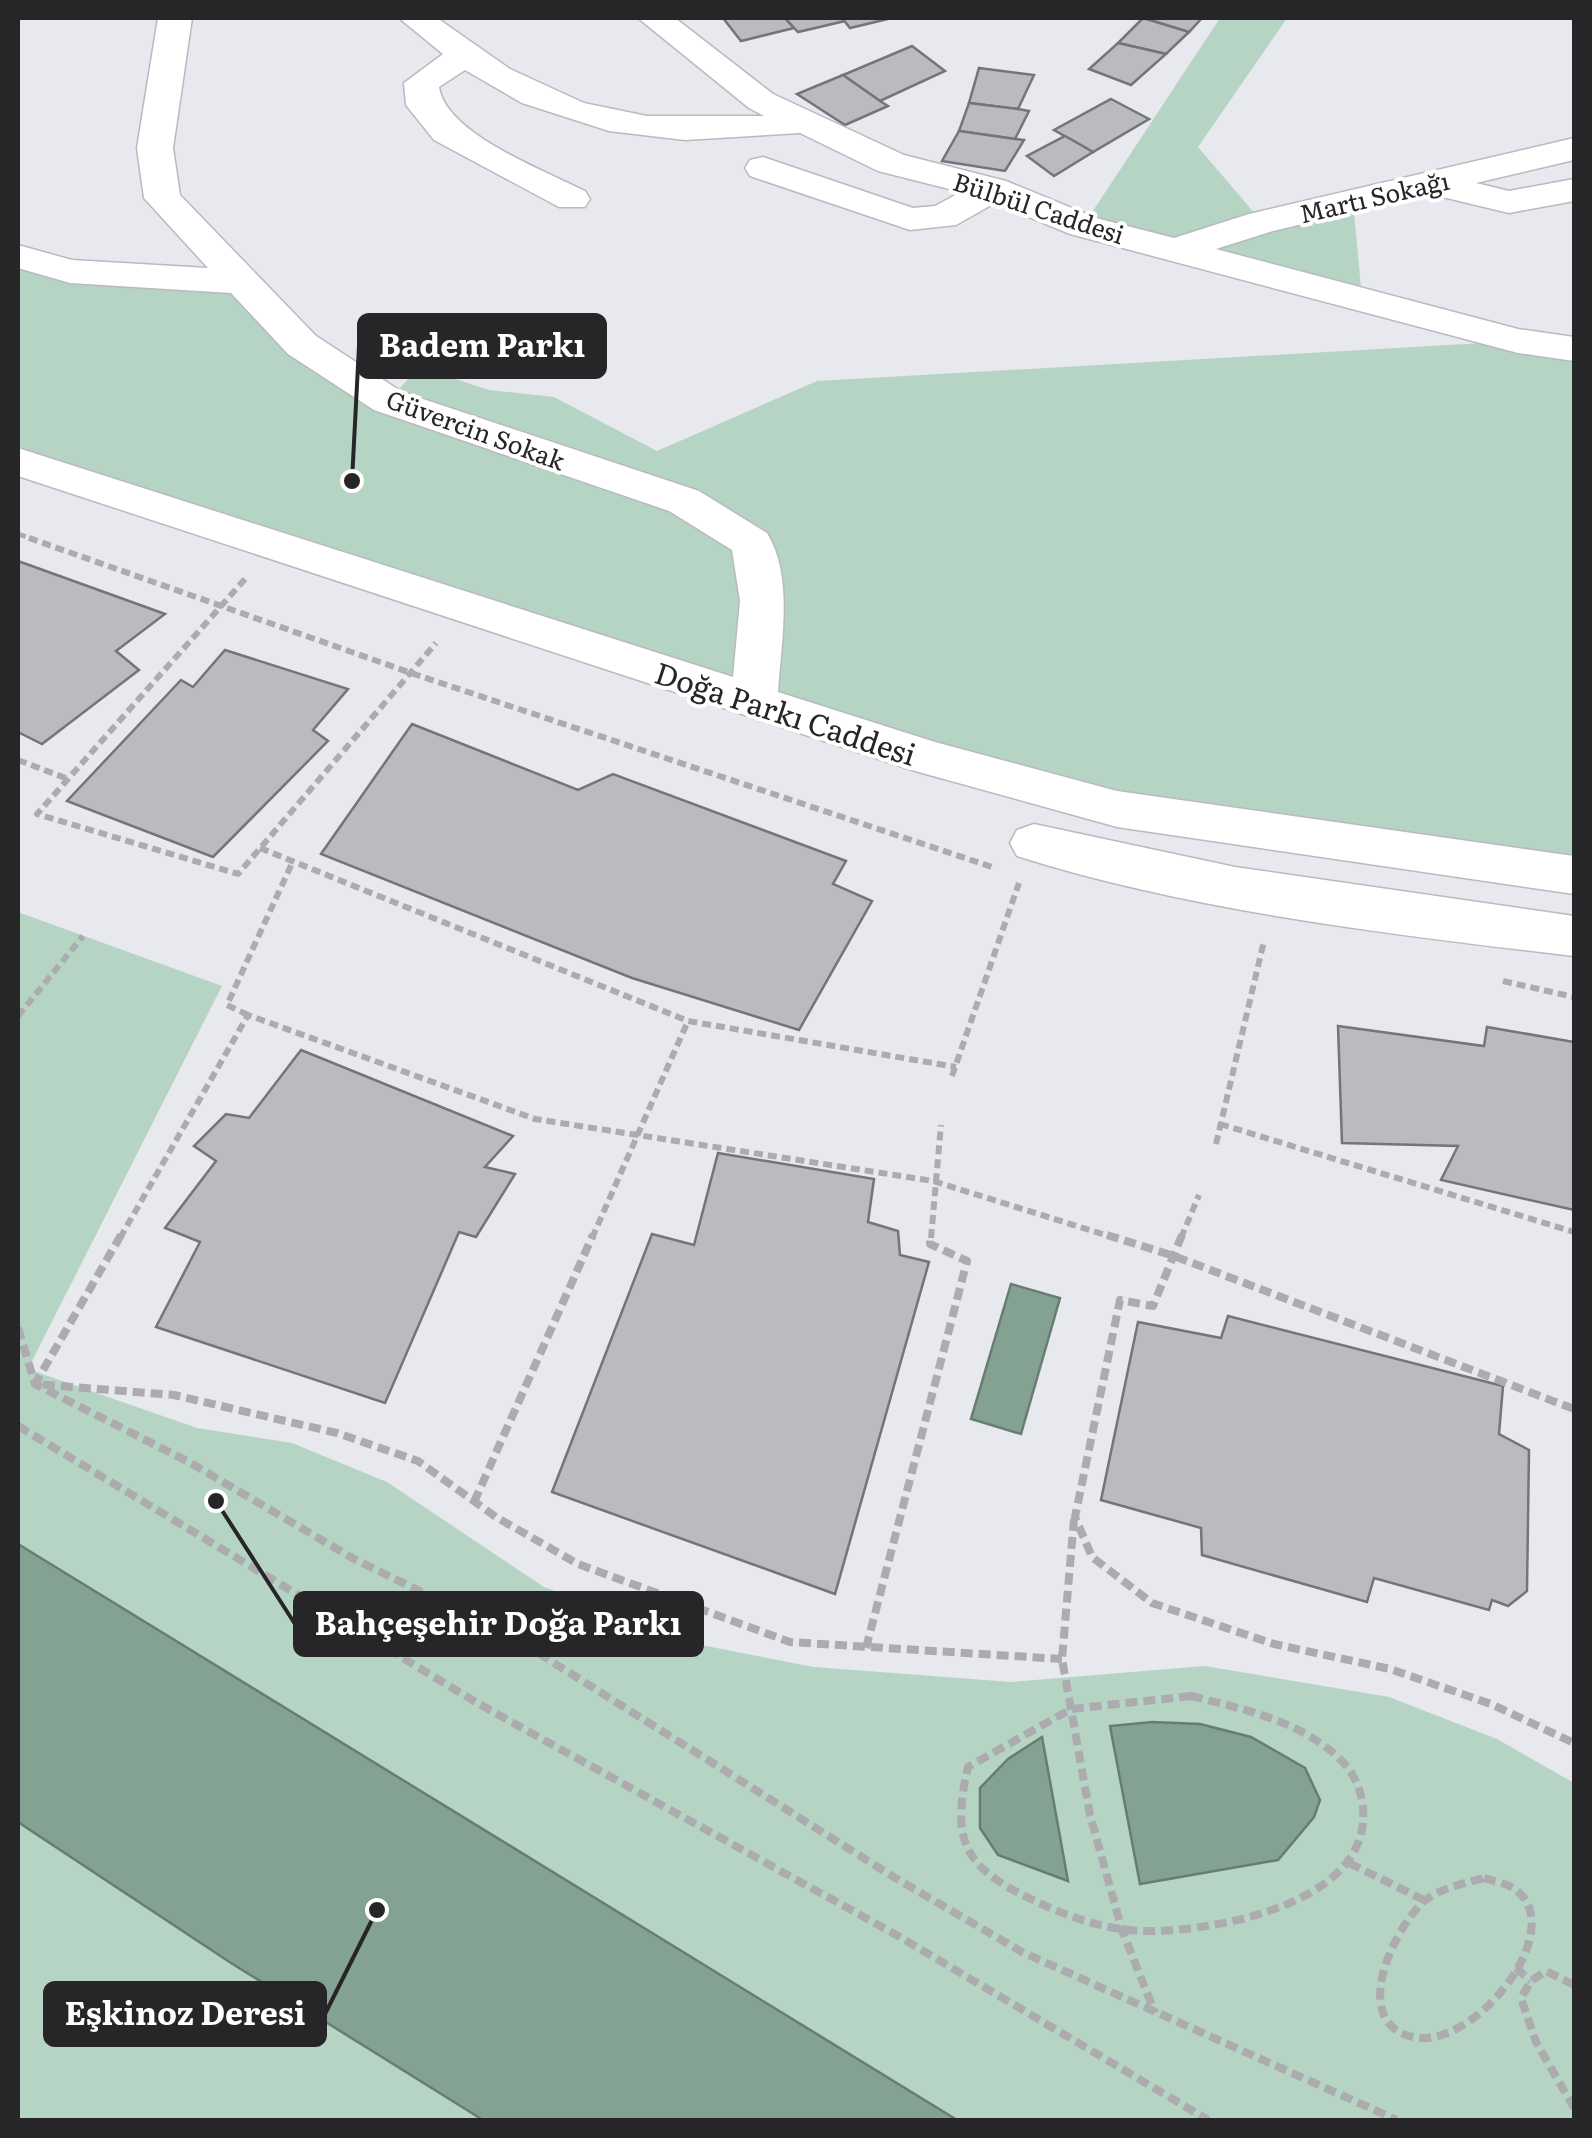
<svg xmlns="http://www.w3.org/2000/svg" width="1592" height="2138" viewBox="0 0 1592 2138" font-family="Literata,serif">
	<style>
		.green { fill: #b6d4c3 }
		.water { fill: #84a291; stroke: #687d72; stroke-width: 2.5 }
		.building { fill: #babac1; stroke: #74747a; stroke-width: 2.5 }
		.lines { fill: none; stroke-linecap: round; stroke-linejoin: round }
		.minor-casing { stroke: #b9b9c0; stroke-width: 3 }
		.path-far2 { stroke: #ababb0; stroke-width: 5; stroke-dasharray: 8 4; stroke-linecap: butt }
		.path-far1 { stroke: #ababb0; stroke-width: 6; stroke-dasharray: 9 5; stroke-linecap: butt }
		.path { stroke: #ababb0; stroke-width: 8; stroke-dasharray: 12 6; stroke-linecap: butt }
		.minor { fill: #fff; fill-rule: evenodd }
		.labels { text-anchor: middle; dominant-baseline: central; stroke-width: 8; stroke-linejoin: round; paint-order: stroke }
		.far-street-label { font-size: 25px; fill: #262628; stroke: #fff }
		.street-label { font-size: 30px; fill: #262628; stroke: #fff }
		.leader { fill: none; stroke: #262628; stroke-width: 4 }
		.callout-dot { fill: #262628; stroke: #fff; stroke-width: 4 }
		.callout { fill: #262628; stroke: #262628; stroke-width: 4 }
		.callout-label { font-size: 32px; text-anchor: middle; font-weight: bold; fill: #fff }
	</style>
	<rect width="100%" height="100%" fill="#e8e8ef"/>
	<g class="green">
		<polygon points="1220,18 1287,18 1198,147 1262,222 1353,201 1362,299 1083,226"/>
		<polygon points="18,256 70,271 242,282 388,401 419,367 489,390 554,397 657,451 817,381 1518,341 1574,349 1574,875 932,759 18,462"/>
		<polygon points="18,912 222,986 28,1369 197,1428 292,1443 387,1482 544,1587 706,1646 814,1667 1011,1682 1205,1666 1389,1697 1497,1739 1574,1783 1574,2120 18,2120"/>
	</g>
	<g class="water">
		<polygon points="1011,1284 1060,1298 1021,1434 971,1419"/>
		<polygon points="18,1544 957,2120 483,2120 231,1963 18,1822"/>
		<polygon points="1152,1722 1200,1724 1251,1737 1305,1768 1320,1800 1314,1817 1278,1860 1140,1884 1110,1726"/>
		<polygon points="1042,1737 1068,1881 998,1855 980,1828 980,1788 1008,1759"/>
	</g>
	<g class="building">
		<polygon points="723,18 785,18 794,28 741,41"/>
		<polygon points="785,18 842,18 845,21 798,32"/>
		<polygon points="842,18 892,18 850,28"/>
		<polygon points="1143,18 1202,18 1189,32"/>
		<polygon points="1143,18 1189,32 1166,54 1118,43"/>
		<polygon points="1118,43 1166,54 1131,85 1089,69"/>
		<polygon points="912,46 945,71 880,101 843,75"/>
		<polygon points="979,68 1034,75 1018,109 969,103"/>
		<polygon points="843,75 880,101 888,106 845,125 797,94"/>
		<polygon points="1111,99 1149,119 1093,152 1054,130"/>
		<polygon points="969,103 1018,109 1029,111 1015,139 959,131"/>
		<polygon points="959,131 1015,139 1024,140 1005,171 942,161"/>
		<polygon points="1065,136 1093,152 1054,176 1027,156"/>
		<polygon points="18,561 165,614 116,651 139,670 42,744 18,732"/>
		<polygon points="225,650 348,689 313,730 328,741 213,857 67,801 181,680 193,687"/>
		<polygon points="412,724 578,790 613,774 846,861 833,884 872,901 799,1030 632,978 321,854"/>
		<polygon points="1338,1026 1484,1046 1487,1027 1574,1042 1574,1210 1441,1180 1458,1146 1342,1143"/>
		<polygon points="301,1050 513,1136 485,1167 515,1174 476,1237 459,1232 385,1403 156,1327 200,1242 165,1228 216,1161 194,1146 226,1114 249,1118"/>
		<polygon points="718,1153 874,1179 868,1222 898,1231 900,1255 929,1262 835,1594 552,1492 652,1234 694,1245"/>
		<polygon points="1228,1316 1503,1386 1499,1434 1529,1450 1527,1591 1508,1606 1492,1600 1489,1610 1374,1578 1367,1602 1202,1555 1201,1528 1101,1500 1138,1322 1221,1338"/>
	</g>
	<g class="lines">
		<defs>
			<g id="minor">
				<path d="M158 18H192L173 148 180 195 316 336 402 392 699 491 767 533C794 577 781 642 778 692L935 742 1117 791 1574 856V894L1117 827 915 771 18 476V448L733 677 740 601 732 550 669 511 374 410 288 354 231 293 70 283 18 268V245L72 260 208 268 144 198 137 148Z"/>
				<path d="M399 18H437L510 69 584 103 647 116H764L749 108 638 18H675L773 94 904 155 1006 181 1096 218 1174 238 1249 214 1574 138V160L1476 183 1509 191 1574 179V201L1509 213 1430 194 1273 231 1216 249 1518 329 1574 337V361L1518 353 1070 234 995 203 956 225 910 230 750 176 745 168 750 160 763 157 913 208 935 206 961 192 878 171 800 133 685 140 609 131 522 103 465 70 439 87C446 134 544 170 585 191L590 199 585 207H559L434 140 406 105 404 83 443 54Z"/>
				<path d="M1034 824 1235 867 1574 916V956C1395 935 1189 911 1017 856L1010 843 1017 830Z"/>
			</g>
		</defs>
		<use href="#minor" class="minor-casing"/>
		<polyline class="path-far2" points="18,534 36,540"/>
		<g class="path-far1">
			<polyline points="29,538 411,673 992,867"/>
			<polyline points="245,579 37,814 238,874 436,643"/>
			<polyline points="18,760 68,779"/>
			<polyline points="260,848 688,1021 956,1067"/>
			<polyline points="1503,981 1574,997"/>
			<polyline points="248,1015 227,1005 293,861"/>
			<polyline points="18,1016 83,936"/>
			<polyline points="952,1076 1019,883"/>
			<polyline points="1220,1124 1574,1232"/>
			<polyline points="1216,1144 1264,941"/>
			<polyline points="120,1238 248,1015 535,1119 933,1181 1115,1238"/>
			<polyline points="592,1238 688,1021"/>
			<polyline points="931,1238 941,1125"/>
			<polyline points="1181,1238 1199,1195"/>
		</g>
		<g class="path">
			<polyline points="121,1235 35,1384 174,1395 337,1433 418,1461 496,1517 578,1564 790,1642 1062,1659"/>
			<polyline points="1107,1235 1174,1256 1574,1409"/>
			<polyline points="1182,1235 1153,1306 1120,1300 1075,1517 1092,1557 1152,1603 1274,1644 1390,1669 1491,1704 1574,1743"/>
			<polyline points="18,1328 35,1384 189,1462 354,1559 508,1634 892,1876 1022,1952 1397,2120"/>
			<polyline points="18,1426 479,1704 900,1937 1208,2120"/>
			<polyline points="474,1502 593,1235"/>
			<polyline points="1074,1519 1062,1659 1090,1815 1122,1930 1155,2013"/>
			<polyline points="866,1648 967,1261 930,1244 931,1235"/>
			<path d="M1191 1696C1239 1708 1292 1719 1331 1751 1351 1767 1361 1785 1363 1809 1370 1902 1223 1929 1155 1931 1110 1932 1070 1918 1031 1899 963 1867 951 1839 968 1767L1071 1709Z"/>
			<polyline points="1349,1863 1424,1900"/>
			<path d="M1484 1878C1493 1881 1505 1883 1513 1888 1573 1926 1475 2051 1413 2037 1350 2023 1392 1933 1421 1904 1437 1888 1463 1884 1484 1878Z"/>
			<polyline points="1516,1968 1531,1981"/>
			<polyline points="1574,1985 1546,1971 1531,1981 1521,1998 1536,2042 1574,2108"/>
		</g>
		<use href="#minor" class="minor"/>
	</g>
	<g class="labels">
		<g class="far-street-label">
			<text transform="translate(1374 196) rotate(-13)">Martı Sokağı</text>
			<text transform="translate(1039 207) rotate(18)">Bülbül Caddesi</text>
			<text transform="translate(476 429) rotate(20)">Güvercin Sokak</text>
		</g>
		<g class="street-label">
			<text transform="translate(786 712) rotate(18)">Doğa Parkı Caddesi</text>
		</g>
	</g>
	<path class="leader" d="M352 481L359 346M216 1501L295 1624M377 1910L325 2014"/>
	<g class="callout-dot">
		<circle cx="352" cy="481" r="10"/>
		<circle cx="216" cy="1501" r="10"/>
		<circle cx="377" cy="1910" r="10"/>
	</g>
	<g class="callout">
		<rect x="359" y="315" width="246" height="62" rx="10"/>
		<rect x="295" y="1593" width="407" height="62" rx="10"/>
		<rect x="45" y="1983" width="280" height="62" rx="10"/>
	</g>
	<g class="callout-label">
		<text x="482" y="357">Badem Parkı</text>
		<text x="498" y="1635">Bahçeşehir Doğa Parkı</text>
		<text x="185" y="2025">Eşkinoz Deresi</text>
	</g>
	<rect width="1592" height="2138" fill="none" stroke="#262628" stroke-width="40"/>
</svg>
